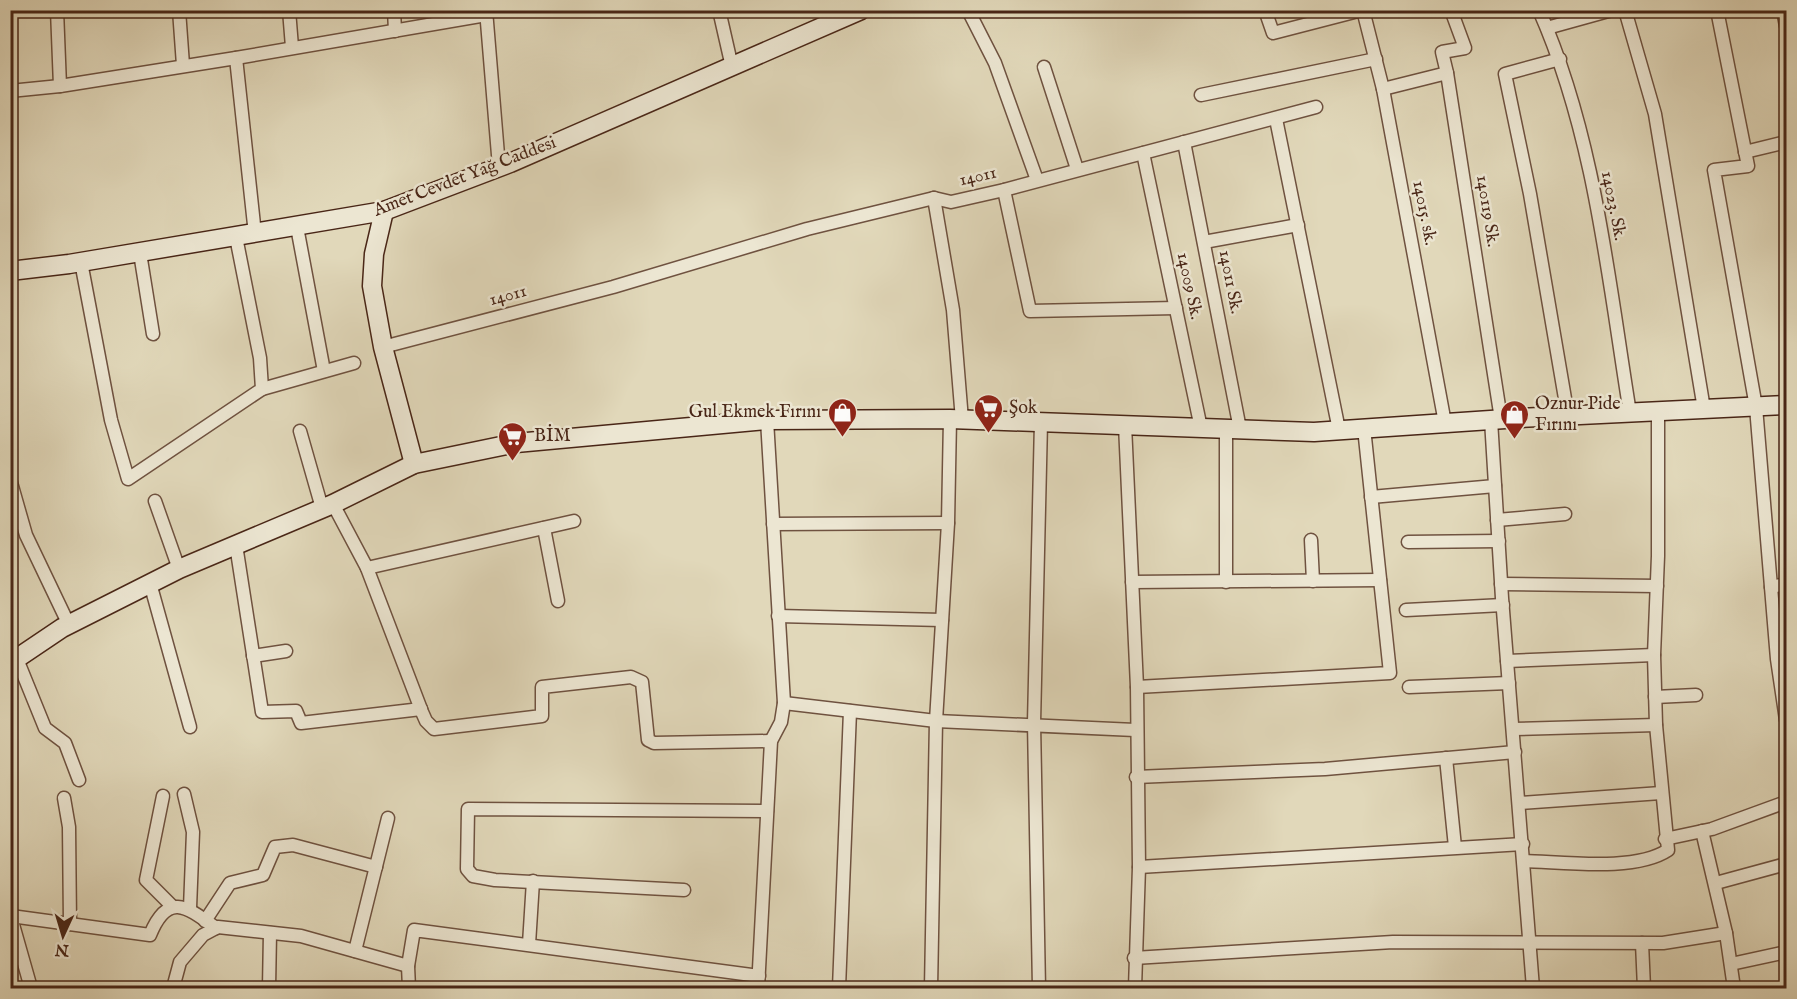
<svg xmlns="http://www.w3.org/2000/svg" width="1797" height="999" viewBox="0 0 1797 999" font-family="'IM FELL English',serif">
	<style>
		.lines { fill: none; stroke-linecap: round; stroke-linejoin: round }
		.minor-casing { stroke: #6f5240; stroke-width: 15 }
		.secondary-casing { stroke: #492617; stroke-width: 21 }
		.minor { stroke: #ece6d2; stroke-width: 12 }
		.secondary { stroke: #ece6d2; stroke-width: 18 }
		.labels { text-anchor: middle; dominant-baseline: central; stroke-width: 5; stroke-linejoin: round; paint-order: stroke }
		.street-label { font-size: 18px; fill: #492617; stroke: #ece6d2 }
		.poi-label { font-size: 18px; fill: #492617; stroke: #ece6d2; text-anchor: start }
	</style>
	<rect width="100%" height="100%" fill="#e1d8ba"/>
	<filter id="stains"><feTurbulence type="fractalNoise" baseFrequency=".00333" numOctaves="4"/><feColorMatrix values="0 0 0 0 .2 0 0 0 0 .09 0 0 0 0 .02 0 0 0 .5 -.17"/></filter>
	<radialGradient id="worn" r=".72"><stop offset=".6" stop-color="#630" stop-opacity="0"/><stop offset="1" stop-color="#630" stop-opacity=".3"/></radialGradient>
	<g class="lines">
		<defs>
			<g id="minor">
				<polyline points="57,10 60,86"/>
				<polyline points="179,10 183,65"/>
				<polyline points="289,10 292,47"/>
				<polyline points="394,10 395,31"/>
				<polyline points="486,10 499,167"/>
				<polyline points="719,10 732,67"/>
				<polyline points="968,10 995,63 1037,180"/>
				<polyline points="1265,10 1273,33 1362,10"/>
				<polyline points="1363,10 1383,89 1445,423"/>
				<path d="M1539 10C1595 136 1608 278 1630 413"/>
				<polyline points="1625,10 1655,114 1704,409"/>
				<polyline points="1717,10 1748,166 1714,170 1756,407 1777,659 1786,720"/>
				<polyline points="1783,10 1786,26"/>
				<polyline points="1547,28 1612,10"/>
				<polyline points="236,58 255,234"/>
				<polyline points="1560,59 1505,74 1530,194 1568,416"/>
				<polyline points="1044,67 1077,169"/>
				<polyline points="1447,73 1442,52 1465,48 1451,10"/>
				<polyline points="1383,89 1447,73 1501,419"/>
				<polyline points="10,91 60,86 236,58 486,15"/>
				<polyline points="1201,95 1376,59"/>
				<polyline points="1276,119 1339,430"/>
				<polyline points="1184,142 1240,429"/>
				<polyline points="1745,152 1786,142"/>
				<polyline points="1143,153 1201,428"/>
				<polyline points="1004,190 1030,311 1176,308"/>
				<polyline points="934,198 953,310 962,420"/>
				<polyline points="297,227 324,371"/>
				<polyline points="1204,242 1298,225"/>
				<polyline points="140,253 153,334"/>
				<polyline points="81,262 111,420 128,479 262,389 260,358 236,237"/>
				<polyline points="383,347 613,287 807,229 934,198 951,202 1004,190 1316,107"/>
				<polyline points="262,389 354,363"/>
				<polyline points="1491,420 1502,598 1533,988"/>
				<polyline points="1125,425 1137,687 1139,867 1135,988"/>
				<polyline points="1226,428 1226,582"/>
				<polyline points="300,431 322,508"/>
				<polyline points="10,479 26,535 69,625"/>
				<polyline points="1371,497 1495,486"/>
				<polyline points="155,501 179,569"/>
				<polyline points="333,504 367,568 422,712 426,721 434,729 542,716 542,687 631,677 642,682 648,740 654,743 771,741"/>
				<polyline points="1497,520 1565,514"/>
				<polyline points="773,524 948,523"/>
				<polyline points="544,528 558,601"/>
				<polyline points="1311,540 1313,581"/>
				<polyline points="1408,542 1499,541"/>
				<polyline points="236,545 262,712 296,711 301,723 421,709"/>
				<polyline points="367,568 574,521"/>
				<polyline points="1132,582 1380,580"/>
				<polyline points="150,583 190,727"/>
				<polyline points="1501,584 1657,586"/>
				<polyline points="1771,587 1786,584"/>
				<polyline points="1406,610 1503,605"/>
				<polyline points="778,616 942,620"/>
				<polyline points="253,656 286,651"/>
				<polyline points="17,659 45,728 65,743 79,780"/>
				<polyline points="1507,661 1654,655"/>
				<polyline points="1137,687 1390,673 1364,428"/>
				<polyline points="1409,687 1509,683"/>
				<polyline points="1655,697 1696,695"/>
				<polyline points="784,703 936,721 1135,730"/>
				<polyline points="1513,729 1656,725"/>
				<polyline points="1446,758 1455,847"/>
				<polyline points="1136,777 1325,769 1515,752"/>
				<polyline points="184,794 193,832 190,908"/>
				<polyline points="163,796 146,880 173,907"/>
				<polyline points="64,798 69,827 70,924"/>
				<polyline points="1519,803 1661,793"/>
				<polyline points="1702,831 1726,933 1734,988"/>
				<polyline points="1665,839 1712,829 1786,802"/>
				<path d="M1524 861C1564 862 1635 872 1668 850L1656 725 1654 655 1658 556V411"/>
				<polyline points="1139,867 1523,844"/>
				<polyline points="1716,883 1786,864"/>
				<polyline points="684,890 495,880 473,876 467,869 468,809 767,811"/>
				<polyline points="10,914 31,988"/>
				<path d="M11 916 150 935C168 891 187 907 216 928"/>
				<polyline points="205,921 230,883 263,875 275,847 293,845 376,867"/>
				<polyline points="1642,943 1644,988"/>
				<polyline points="529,944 533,881"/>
				<polyline points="355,951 388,818"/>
				<polyline points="1134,958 1393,942 1663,943 1726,933"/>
				<polyline points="1731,964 1786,952"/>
				<polyline points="173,988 180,962 203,935 218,927 301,936 408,966"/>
				<polyline points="269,988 270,933"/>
				<polyline points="409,988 408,966 414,930 759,976"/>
				<polyline points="758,988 771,741 781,722 784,703 767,420"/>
				<polyline points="839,988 850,711"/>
				<polyline points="931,988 936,721 948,523 950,419"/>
				<polyline points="1039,988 1034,723 1041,422"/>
			</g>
			<g id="secondary">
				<polyline points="384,211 374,254 372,286 383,347 414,464"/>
				<polyline points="10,271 69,264 384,211 510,163 861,10"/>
				<polyline points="10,663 62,628 179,569 333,504 414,464 516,443 767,420 950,419 1314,432 1520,418 1786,405"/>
			</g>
		</defs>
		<use href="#minor" class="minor-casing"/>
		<use href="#secondary" class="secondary-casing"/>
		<use href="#minor" class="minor"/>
		<use href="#secondary" class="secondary"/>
	</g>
	<defs>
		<symbol id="supermarket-pin" viewBox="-11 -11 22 30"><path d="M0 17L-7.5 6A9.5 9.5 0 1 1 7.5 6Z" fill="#8f2418" stroke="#ece6d2"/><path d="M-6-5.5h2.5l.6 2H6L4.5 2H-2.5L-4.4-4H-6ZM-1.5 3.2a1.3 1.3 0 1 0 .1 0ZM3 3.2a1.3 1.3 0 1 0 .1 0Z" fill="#fff"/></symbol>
		<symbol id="shop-pin" viewBox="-11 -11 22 30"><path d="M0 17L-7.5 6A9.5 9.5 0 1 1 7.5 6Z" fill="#8f2418" stroke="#ece6d2"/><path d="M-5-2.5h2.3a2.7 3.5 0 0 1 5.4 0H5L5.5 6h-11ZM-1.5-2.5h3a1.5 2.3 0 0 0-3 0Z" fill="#fff"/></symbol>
	</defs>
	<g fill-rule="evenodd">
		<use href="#supermarket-pin" x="972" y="392" width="33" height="45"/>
		<use href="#shop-pin" x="826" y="396" width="33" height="45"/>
		<use href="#shop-pin" x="1498" y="398" width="33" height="45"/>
		<use href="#supermarket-pin" x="496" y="420" width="33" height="45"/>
	</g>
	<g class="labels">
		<g class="street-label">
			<text transform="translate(465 177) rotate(-21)">Amet Cevdet Yağ Caddesi</text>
			<text transform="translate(978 177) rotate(-13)">14011</text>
			<text transform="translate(1613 206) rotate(79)">14023. Sk.</text>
			<text transform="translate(1487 211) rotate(81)">140119 Sk.</text>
			<text transform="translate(1424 213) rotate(79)">14015. sk.</text>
			<text transform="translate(1230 282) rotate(79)">14011 Sk.</text>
			<text transform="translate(1189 286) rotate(78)">14009 Sk.</text>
			<text transform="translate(508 296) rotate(-15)">14011</text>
		</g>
		<g class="poi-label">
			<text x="1535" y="404">Oznur Pide<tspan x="1535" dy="21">Fırını</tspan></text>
			<text x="1009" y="408">Şok</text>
			<text x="821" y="412" text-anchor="end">Gul Ekmek Fırını</text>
			<text x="534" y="436">BİM</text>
		</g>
	</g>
	<rect width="1797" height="999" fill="none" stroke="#e1d8ba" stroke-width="36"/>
	<rect x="12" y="12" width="1773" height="975" fill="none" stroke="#492617" stroke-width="3"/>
	<rect x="18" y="18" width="1761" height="963" fill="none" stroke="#492617" stroke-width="1.5"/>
	<g transform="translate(63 936) rotate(184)" stroke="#ece6d2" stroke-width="4.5" paint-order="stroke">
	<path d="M0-4.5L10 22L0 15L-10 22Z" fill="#492617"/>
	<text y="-9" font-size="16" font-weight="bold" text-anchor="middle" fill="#492617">N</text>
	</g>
	<rect width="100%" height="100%" filter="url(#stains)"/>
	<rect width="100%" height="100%" fill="url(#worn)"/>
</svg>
